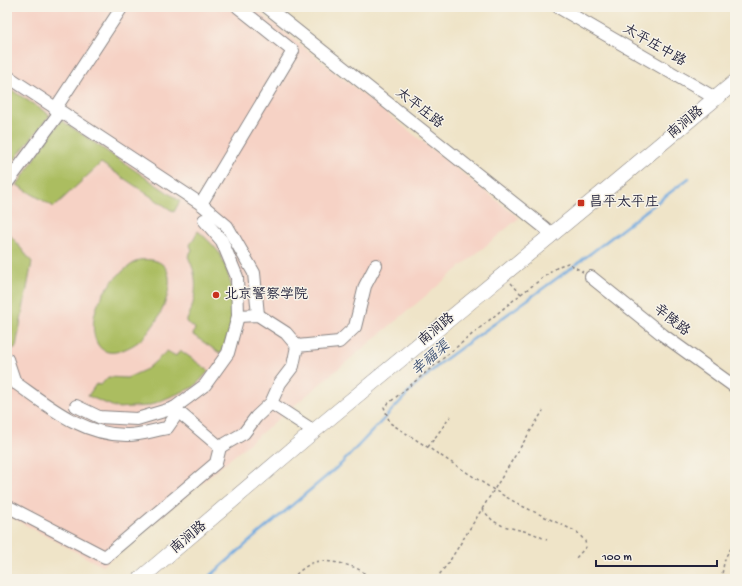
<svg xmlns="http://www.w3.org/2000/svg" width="742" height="586" viewBox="0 0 742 586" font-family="'Gochi Hand','LXGW WenKai TC',sans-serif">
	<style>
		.built { fill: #f6d2c5 }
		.green { fill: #abbd61; stroke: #66704e }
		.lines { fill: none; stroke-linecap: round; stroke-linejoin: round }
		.stream { stroke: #6fa9df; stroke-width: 2.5 }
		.minor-casing { stroke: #888382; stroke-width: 14 }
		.major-casing { stroke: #888382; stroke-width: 16 }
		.path { stroke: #888382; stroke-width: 1.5; stroke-dasharray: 3 3; stroke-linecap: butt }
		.minor { stroke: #fff; stroke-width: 12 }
		.major { stroke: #fff; stroke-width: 15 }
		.poi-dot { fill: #c8321e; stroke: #f7f3e8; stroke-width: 1.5 }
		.labels { text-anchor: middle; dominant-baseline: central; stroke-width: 3; stroke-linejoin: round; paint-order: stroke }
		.street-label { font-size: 14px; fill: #22223b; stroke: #f7f3e8 }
		.poi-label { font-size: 14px; fill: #22223b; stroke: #f7f3e8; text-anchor: start }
		.water-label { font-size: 15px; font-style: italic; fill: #3d5174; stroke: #f7f3e8 }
	</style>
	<rect width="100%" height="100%" fill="#f7f3e8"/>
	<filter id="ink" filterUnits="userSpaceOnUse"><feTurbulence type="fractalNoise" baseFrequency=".025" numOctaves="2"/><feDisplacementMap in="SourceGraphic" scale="8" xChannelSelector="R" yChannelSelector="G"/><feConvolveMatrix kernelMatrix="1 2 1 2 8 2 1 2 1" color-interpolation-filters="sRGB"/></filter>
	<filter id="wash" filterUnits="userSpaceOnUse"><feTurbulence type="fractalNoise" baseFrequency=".012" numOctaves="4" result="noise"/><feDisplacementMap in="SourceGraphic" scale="16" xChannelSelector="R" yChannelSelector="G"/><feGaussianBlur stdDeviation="0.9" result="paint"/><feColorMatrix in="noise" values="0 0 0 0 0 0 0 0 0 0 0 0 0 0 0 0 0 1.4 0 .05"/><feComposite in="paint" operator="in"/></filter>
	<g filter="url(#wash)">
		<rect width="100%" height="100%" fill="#efe4c8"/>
		<polygon class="built" points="7,7 253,7 519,218 102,566 7,515"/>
		<g class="green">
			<polygon points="7,87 50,115 7,169"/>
			<polygon points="61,120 180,201 174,212 101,163 54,207 17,185"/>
			<polygon points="7,231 32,262 16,347 7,352"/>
			<path d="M198 231C205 237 212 244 218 251 228 266 236 299 233 316 231 330 226 342 221 354L193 335 195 328 186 322C193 308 198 289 194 273 193 267 190 262 188 256L192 250 190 245Z"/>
			<path d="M139 260C188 254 167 310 149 331 143 339 135 345 125 349 93 364 88 326 98 304 107 284 120 271 139 260Z"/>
			<polygon points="180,350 209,371 194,387 148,406 117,408 88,396 96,384 101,385 108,377 127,378 147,369 167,351 176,356"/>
		</g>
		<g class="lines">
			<polyline class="stream" points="207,579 252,539 341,464 414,387 443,361 578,263 689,178"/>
		</g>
	</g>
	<g filter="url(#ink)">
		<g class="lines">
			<defs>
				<g id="minor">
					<polyline points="267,7 545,228 552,235"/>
					<polyline points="558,7 715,98"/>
					<polyline points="7,76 201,204 227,226 254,273 258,315"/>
					<polyline points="55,109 122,7"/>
					<polyline points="7,183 60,112"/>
					<polyline points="201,204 293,51 238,7"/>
					<polyline points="591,277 663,335 735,387"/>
					<polyline points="297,346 339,342 355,327 365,286 376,265"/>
					<polyline points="7,359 15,383"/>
					<path d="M7 377C44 402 80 436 128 435 140 435 155 430 167 428L174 418V408"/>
					<polyline points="271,403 314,431"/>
					<polyline points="76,406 99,417 137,419 174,408 205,385 228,353 238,316 237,277 222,241 204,220"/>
					<polyline points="174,408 220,447 244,433 256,417 271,403 280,383 293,366 297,346 286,333 258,315 238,316"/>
					<polyline points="7,506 105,557 216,463 220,447"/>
				</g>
				<polyline id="major" points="140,579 314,431 613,184 735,82"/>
			</defs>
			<use href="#minor" class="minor-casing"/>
			<use href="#major" class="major-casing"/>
			<g class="path">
				<polyline points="511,283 521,294 384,407 390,423 494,490 522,506 577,532 585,541 586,547 575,559"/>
				<polyline points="521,294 559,266 568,263 583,272"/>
				<polyline points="428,447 451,416"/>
				<polyline points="482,509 493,521 503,526 532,533 547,540"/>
				<path d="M292 579C298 572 306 565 315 562 326 559 356 565 364 573 365 575 366 577 367 579"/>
				<polyline points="436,579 449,562 543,411"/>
				<path d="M721 579C725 562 722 558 735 544"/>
			</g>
			<use href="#minor" class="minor"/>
			<use href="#major" class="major"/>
		</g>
	</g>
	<g class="poi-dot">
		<rect x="577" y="199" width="8" height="8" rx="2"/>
		<circle cx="216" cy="295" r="4"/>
	</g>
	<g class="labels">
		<g class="street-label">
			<text transform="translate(654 46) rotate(30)">太平庄中路</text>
			<text transform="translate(419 109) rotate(38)">太平庄路</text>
			<text transform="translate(686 123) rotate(-40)">南涧路</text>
			<text transform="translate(671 321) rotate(38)">辛陵路</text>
			<text transform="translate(437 330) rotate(-40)">南涧路</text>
			<text transform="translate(189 538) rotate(-40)">南涧路</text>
		</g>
		<g class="poi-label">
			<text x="589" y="203">昌平太平庄</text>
			<text x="224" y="295">北京警察学院</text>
		</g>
		<g class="water-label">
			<text transform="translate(431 359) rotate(-40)">幸福渠</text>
		</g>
	</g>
	<rect width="742" height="586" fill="none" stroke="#f7f3e8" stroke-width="24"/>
	<path d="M596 560v6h121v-6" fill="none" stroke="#22223b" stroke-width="2"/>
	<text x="602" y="560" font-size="12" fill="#22223b" stroke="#f7f3e8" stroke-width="3" paint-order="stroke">100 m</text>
</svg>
